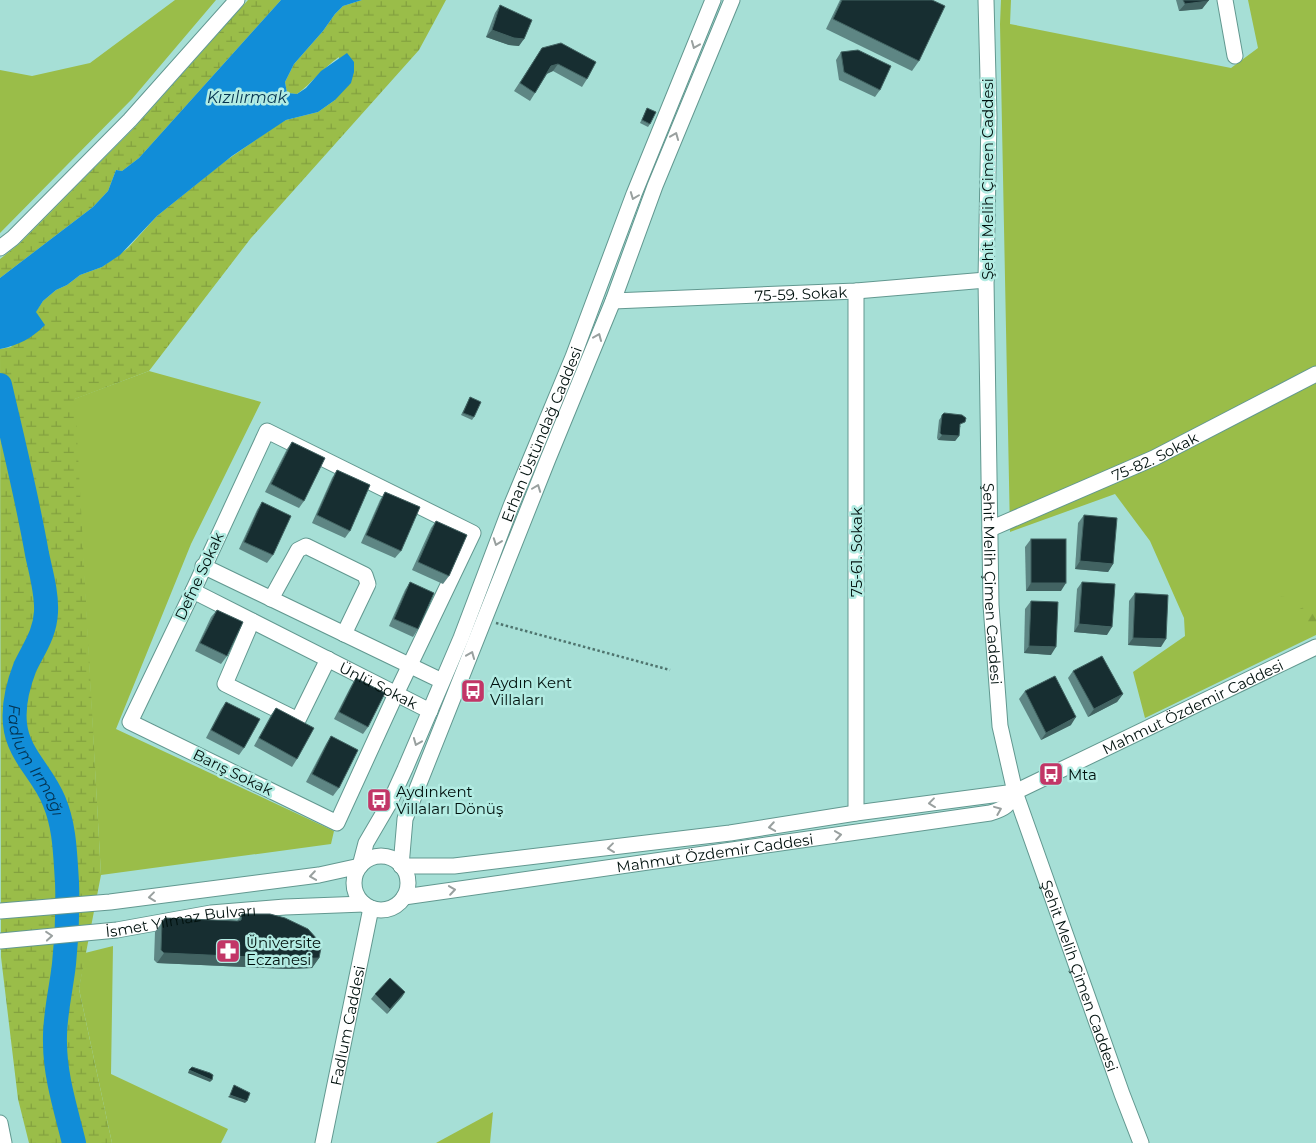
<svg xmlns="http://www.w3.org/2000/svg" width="1316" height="1143" viewBox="0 0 1316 1143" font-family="Montserrat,sans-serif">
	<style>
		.green { fill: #9abd49 }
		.forest { fill: url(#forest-firs) }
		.wetland { fill: url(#wetland-marsh) }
		.water { fill: #118dd8 }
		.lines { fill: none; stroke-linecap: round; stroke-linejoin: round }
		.river { stroke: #118dd8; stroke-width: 24 }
		.minor-casing { stroke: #629890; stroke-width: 17 }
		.path { stroke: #4f746e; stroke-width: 2.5; stroke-dasharray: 2.5 2.5; stroke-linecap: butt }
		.minor { stroke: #fff; stroke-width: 15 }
		.wall { fill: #5e8684 }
		.shaded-wall { fill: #426362 }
		.building { fill: #172e31; stroke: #426362 }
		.oneway { stroke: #99a09f }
		.labels { text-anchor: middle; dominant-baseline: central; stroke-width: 5; stroke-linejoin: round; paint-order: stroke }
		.street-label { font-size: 15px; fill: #00110e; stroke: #b3ece3 }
		.poi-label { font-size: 15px; fill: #00110e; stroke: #b3ece3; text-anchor: start }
		.water-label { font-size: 16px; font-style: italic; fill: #043250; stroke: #b3ece3 }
	</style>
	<defs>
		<pattern id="forest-firs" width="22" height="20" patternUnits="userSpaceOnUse" patternTransform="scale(1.25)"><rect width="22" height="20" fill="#9abd49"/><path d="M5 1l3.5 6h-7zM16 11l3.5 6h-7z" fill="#83a13f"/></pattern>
		<pattern id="wetland-marsh" width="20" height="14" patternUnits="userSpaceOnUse" patternTransform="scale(1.25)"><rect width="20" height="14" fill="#9abd49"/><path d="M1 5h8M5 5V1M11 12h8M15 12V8" fill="none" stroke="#83a13f"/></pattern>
	</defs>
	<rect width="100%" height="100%" fill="#a6dfd6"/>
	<g class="green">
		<polygon points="175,0 216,0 132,99 0,233 0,70 32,76 90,63"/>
		<polygon points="1001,0 1011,0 1010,24 1231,68 1258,48 1248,0 1316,0 1316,603 1313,604 1299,626 1316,626 1316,635 1145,718 1133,672 1185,636 1184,618 1150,541 1115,494 1010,532 1000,24"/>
		<polygon points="149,371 261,402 191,544 116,729 334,831 331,844 101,875 74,399"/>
		<polygon points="113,946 111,1074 228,1129 221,1143 112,1143 79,989 85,953"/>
		<polygon points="493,1112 490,1143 436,1143"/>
	</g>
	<g class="forest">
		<polygon points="1279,596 1291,598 1294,605 1286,614 1279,610"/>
		<polygon points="1313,603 1316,603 1316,626 1299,626 1295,611"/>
	</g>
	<g class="wetland">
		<polygon points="248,0 281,0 139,158 122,171 116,170 108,191 93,207 0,278 0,259 19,244 136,126"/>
		<path d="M362 0H446L419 50 251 238 149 371 75 399 101 875 79 989 112 1143H29L18 1099 1 957 0 349 11 347 43 301 56 290 67 285 80 275 102 267 128 248 157 216 224 162 277 125 286 120 318 112 335 100 339 57C323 68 312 83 297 94L287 93 285 82 294 64 323 31 335 14 343 6Z"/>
	</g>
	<path class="water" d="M281 0H362L343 6 335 14 323 31 294 64 285 82 287 93 297 94 306 88 321 71 347 53 354 62V72L351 83 335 100 318 112 286 120 232 156 157 216 120 255 102 267 80 275 67 285 56 290 43 301 36 312 45 325C31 339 19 345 0 349V278L93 207 108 191 116 170 122 171 139 158Z"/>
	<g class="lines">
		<path class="river" id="s1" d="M0 385C13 441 27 497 37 554 41 573 47 593 46 612 45 634 34 648 25 667 18 685 13 705 15 724 18 755 43 773 54 801 65 827 65 854 67 882 68 909 67 937 64 964 61 991 54 1016 55 1043 55 1076 66 1110 74 1143"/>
		<defs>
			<g id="minor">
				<path id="s2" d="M986 0 989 117 986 280 991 605 1000 726 1015 792 1122 1094 1141 1143"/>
				<polyline points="1225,0 1235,56"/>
				<polyline points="0,248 13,238 130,120 237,0"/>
				<path id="s3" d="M613 301 856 291 986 280"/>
				<polygon points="267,431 473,533 396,694 337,823 130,722 193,591"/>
				<path id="s4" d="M990 529 1154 458 1316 374"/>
				<polyline points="203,566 442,681"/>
				<path id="s5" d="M193 591 430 711"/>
				<polyline points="271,599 298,550 306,546 365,575 368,584 344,634"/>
				<polyline points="252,621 225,684 298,720 328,659"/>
				<polyline points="856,813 856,291"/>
				<circle cx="381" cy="883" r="27"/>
				<path id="s6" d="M360 866 366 843 390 802 405 769 461 638 511 506 573 357 634 194 713 0"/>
				<path id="s7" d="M401 866H454L730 833 856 813 1015 792 1316 647"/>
				<polyline points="401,866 405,819 548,459 613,301 655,186 732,0"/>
				<path id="s8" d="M404 897 990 813C1004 809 1010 805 1015 792"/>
				<polyline points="0,911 110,902 319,875 360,866"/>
				<path id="s9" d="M0 941 117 930 211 913 285 907 364 904"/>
				<polyline points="0,1123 4,1143"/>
				<path id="s10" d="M323 1143 371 908"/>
			</g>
		</defs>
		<use href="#minor" class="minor-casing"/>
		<polyline class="path" points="496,623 670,670"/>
		<use href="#minor" class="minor"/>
	</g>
	<g class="wall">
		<polygon points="840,0 932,0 919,61 912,71 826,29"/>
		<polygon points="1176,0 1209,0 1202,9 1179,11"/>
		<polygon points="500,5 519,46 509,45 486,37 495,13"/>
		<polygon points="542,48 587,79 582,87 553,71 547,74 530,101 514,91"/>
		<polygon points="841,52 880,90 875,97 839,80 836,60"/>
		<polygon points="647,108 650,124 648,127 640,123"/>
		<polygon points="470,397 474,417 472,420 461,415"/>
		<polygon points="944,413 961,427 960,427 959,436 955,441 938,440 937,438 939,420"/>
		<polygon points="292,442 304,501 299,508 265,492 287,449"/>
		<polygon points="337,470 350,531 345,538 312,523 332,478"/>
		<polygon points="385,492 401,551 395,558 361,543 380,500"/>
		<polygon points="262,502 273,555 267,563 239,549 257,510"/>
		<polygon points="1084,515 1113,564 1108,572 1075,569 1078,523"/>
		<polygon points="436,521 449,576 443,584 412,570 431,528"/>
		<polygon points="1031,539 1061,591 1026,591 1025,547"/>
		<polygon points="410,582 418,629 413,637 389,626 405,590"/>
		<polygon points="1082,582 1107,635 1074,632 1077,589"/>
		<polygon points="1135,593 1161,647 1128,645 1129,601"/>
		<polygon points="1031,601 1051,655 1024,653 1025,609"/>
		<polygon points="217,610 227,656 221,664 195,651 211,617"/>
		<polygon points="1073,671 1123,694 1117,702 1088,717 1068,678"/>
		<polygon points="356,678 368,727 363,734 334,719 351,686"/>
		<polygon points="1025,691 1071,725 1041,740 1019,699"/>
		<polygon points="226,702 244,748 239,755 206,738 221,709"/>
		<polygon points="276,708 297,759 292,767 254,746 271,715"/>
		<polygon points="331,736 339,788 333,796 306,782 326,744"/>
		<polygon points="242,914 319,958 312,968 289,969 157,963 154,960 155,932 165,918 237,921"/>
		<polygon points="405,992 387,1014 371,999 375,994"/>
	</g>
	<g class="shaded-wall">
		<polygon points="1209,0 1202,9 1179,11 1185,4"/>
		<polygon points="492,30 524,39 519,46 509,45 486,37"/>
		<polygon points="558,64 553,71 546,74 551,66"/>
		<polygon points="942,435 959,436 955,441 938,440"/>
		<polygon points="1080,561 1113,564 1108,572 1075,569"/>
		<polygon points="1031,583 1066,583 1061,591 1026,591"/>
		<polygon points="1079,624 1112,627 1107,635 1074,632"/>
		<polygon points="1133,638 1166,639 1161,647 1128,645"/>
		<polygon points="1029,646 1056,647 1051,655 1024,653"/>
		<polygon points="1123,694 1117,702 1088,717 1094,709"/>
		<polygon points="1076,717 1071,725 1041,740 1046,733"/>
		<polygon points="164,953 319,958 312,968 289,969 157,963"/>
		<polygon points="405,992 402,997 387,1014 390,1009"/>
		<polygon points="189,1070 212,1080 210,1082 188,1073"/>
		<polygon points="230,1095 247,1101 245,1103 228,1097"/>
	</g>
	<g class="building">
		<polygon points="842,0 932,0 945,6 919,61 833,19"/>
		<polygon points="1183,0 1209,0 1208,1 1185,4"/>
		<polygon points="500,5 532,20 524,39 514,38 492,30"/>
		<polygon points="561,43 596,62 587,79 558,64 551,66 535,93 520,83 542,48"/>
		<polygon points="858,50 891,66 880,90 844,72 841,52"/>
		<polygon points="647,108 656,112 650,124 642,120"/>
		<polygon points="470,397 481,402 474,417 463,413"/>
		<polygon points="944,413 962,415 966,418 965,422 960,424 959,436 942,435 940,433 942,415"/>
		<polygon points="292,442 325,458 304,501 271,484"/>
		<polygon points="337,470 370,485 350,531 317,515"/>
		<polygon points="385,492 420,507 401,551 366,535"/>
		<polygon points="262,502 291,516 273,555 244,542"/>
		<polygon points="1084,515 1117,518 1113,564 1080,561"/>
		<polygon points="436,521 467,535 449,576 418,562"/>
		<rect x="1031" y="539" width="35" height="44"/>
		<polygon points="410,582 434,593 418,629 394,619"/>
		<polygon points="1082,582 1115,584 1112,627 1079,624"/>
		<polygon points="1135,593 1168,595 1166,639 1133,638"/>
		<polygon points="1031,601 1058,602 1056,647 1029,646"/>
		<polygon points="217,610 243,622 227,656 200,643"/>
		<polygon points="1102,656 1123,694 1094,709 1073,671"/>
		<polygon points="1055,676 1076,717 1046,733 1025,691"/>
		<polygon points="356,678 385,693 368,727 339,712"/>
		<polygon points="226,702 260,719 244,748 211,730"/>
		<polygon points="276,708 314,728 297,759 259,738"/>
		<polygon points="331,736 358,750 339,788 312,774"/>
		<polygon points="242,914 270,914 285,918 308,929 317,939 321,948 319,958 296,959 164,953 161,950 162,922 165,918 238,921 241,920"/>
		<polygon points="390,978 405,992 390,1009 375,994"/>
		<polygon points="192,1067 210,1073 213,1075 212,1080 189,1070"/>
		<polygon points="234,1085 250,1093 247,1101 230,1095"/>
	</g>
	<defs><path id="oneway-chevron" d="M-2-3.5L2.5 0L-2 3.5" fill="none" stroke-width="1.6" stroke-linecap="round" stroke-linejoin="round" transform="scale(1.25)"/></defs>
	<g class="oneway">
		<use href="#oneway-chevron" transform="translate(695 45) rotate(112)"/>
		<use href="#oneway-chevron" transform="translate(675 136) rotate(-68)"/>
		<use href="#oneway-chevron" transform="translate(634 196) rotate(111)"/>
		<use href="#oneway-chevron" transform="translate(598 337) rotate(-67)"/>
		<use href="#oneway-chevron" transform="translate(537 488) rotate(-69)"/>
		<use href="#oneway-chevron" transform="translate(497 542) rotate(110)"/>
		<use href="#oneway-chevron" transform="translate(471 655) rotate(-68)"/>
		<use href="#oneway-chevron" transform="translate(417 742) rotate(112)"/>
		<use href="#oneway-chevron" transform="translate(932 803) rotate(173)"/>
		<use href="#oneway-chevron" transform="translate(998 810) rotate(-22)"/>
		<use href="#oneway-chevron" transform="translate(772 827) rotate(171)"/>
		<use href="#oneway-chevron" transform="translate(838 835) rotate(-8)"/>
		<use href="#oneway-chevron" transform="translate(611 848) rotate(173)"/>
		<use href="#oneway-chevron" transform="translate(313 876) rotate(172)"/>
		<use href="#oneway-chevron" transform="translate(452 890) rotate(-8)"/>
		<use href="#oneway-chevron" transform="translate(152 897) rotate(173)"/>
		<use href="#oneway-chevron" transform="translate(49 936) rotate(-5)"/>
	</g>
	<defs>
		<symbol id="bus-square" viewBox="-11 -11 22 22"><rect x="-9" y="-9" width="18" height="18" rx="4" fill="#c23667" stroke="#b3ece3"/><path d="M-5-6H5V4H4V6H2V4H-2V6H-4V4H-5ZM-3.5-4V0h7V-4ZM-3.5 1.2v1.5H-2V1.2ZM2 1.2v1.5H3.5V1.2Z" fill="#fff"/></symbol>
		<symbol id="pharmacy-square" viewBox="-11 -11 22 22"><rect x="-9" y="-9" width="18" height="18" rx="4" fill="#c23667" stroke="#b3ece3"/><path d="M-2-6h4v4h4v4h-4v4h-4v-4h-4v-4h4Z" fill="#fff"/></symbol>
	</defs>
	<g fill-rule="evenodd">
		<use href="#bus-square" x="459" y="677" width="28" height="28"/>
		<use href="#bus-square" x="1037" y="760" width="28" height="28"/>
		<use href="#bus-square" x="365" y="786" width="28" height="28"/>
		<use href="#pharmacy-square" x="214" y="937" width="28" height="28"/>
	</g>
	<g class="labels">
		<g class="street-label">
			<text transform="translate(987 179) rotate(-90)">Şehit Melih Çimen Caddesi</text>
			<text stroke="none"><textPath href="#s3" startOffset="188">75-59. Sokak</textPath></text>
			<text stroke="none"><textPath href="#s6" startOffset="469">Erhan Üstündağ Caddesi</textPath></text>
			<text stroke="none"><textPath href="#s4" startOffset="180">75-82. Sokak</textPath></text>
			<text transform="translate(856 552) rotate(-90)">75-61. Sokak</text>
			<text transform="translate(199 576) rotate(-65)">Defne Sokak</text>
			<text stroke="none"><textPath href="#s2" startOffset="584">Şehit Melih Çimen Caddesi</textPath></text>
			<text stroke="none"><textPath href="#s5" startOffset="208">Ünlü Sokak</textPath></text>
			<text stroke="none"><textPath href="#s7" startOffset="816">Mahmut Özdemir Caddesi</textPath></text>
			<text transform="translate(233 772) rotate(26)">Barış Sokak</text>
			<text stroke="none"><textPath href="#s8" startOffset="314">Mahmut Özdemir Caddesi</textPath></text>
			<text stroke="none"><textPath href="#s9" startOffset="182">İsmet Yılmaz Bulvarı</textPath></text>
			<text stroke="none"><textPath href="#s2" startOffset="989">Şehit Melih Çimen Caddesi</textPath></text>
			<text stroke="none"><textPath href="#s10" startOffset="120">Fadlum Caddesi</textPath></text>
		</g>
		<g class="poi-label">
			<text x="490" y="682">Aydın Kent<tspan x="490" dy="17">Villaları</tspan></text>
			<text x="1068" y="774">Mta</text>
			<text x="396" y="791">Aydınkent<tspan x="396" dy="17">Villaları Dönüş</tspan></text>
			<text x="246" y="942">Üniversite<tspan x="246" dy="17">Eczanesi</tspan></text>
		</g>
		<g class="water-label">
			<text x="247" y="97">Kızılırmak</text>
			<text stroke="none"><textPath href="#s1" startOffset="391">Fadlum Irmağı</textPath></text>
		</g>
	</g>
</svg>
